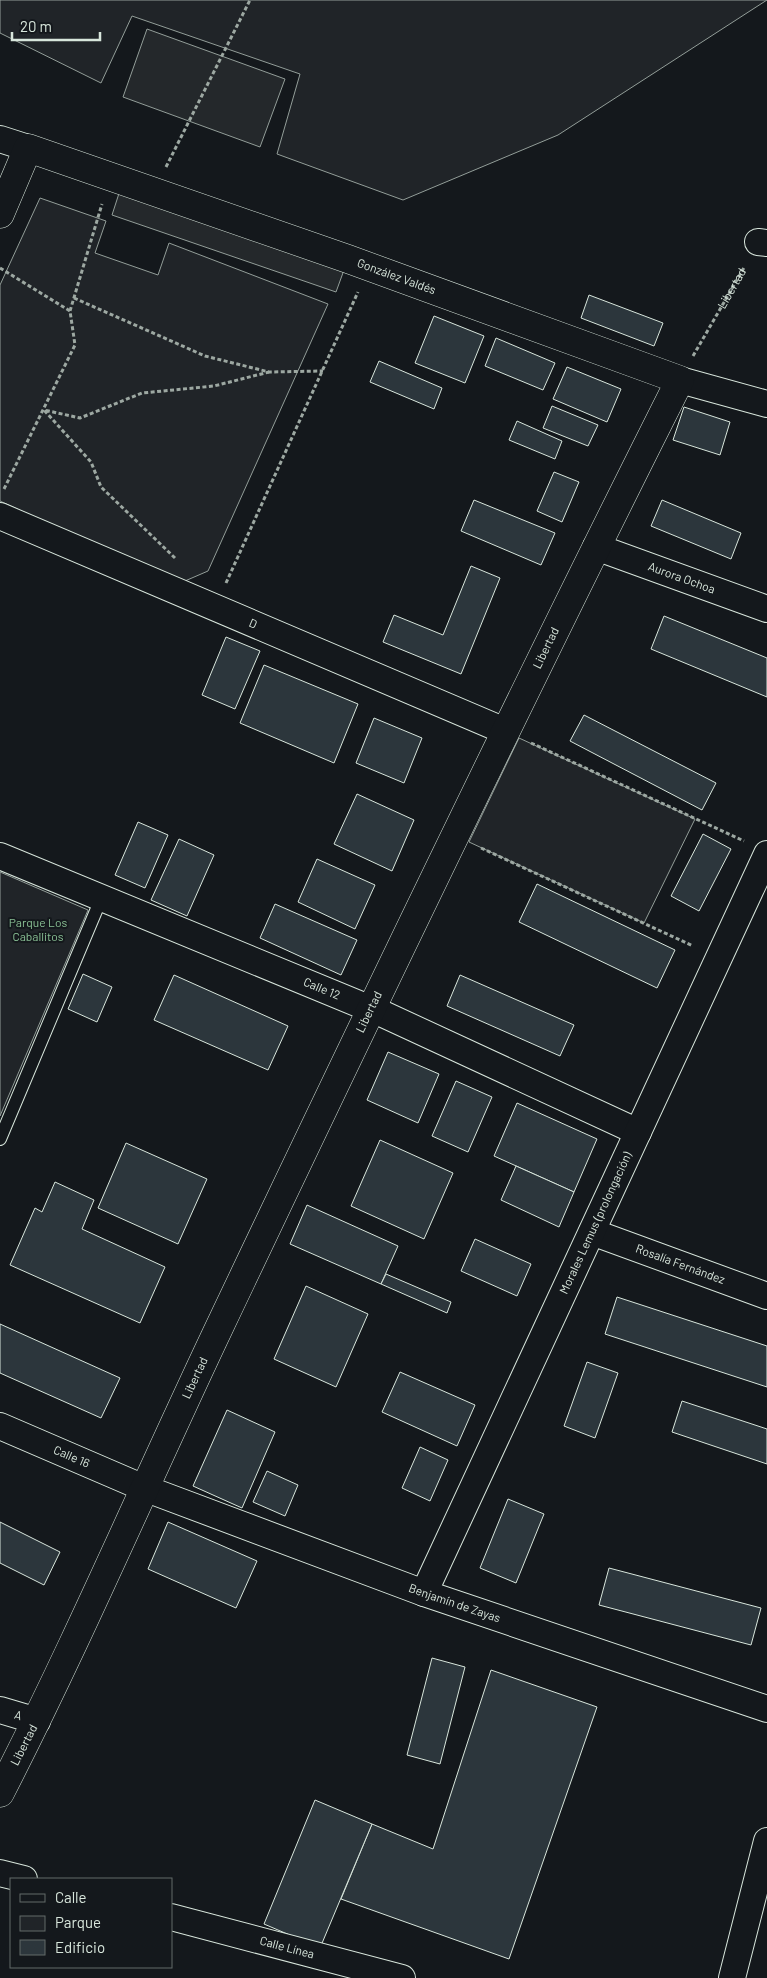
<svg xmlns="http://www.w3.org/2000/svg" width="767" height="1978" viewBox="0 0 767 1978" font-family="Barlow,sans-serif">
	<rect width="100%" height="100%" fill="#14181c"/>
	<g fill="#202428" stroke="#939e99">
		<path d="M0,0H767L558,135L403,200L277,154L300,74L132,16L101,83L0,33Z"/>
		<path d="M40,198L106,221L95,253L158,275L169,243L328,304L208,571L178,584L0,501V285Z"/>
		<path d="M519,738L695,819L644,923L469,842Z"/>
		<path d="M0,872L88,910L0,1116Z"/>
	</g>
	<g fill="#24282b" stroke="#939e99">
		<path d="M147,29L285,79L260,147L123,97Z"/>
		<path d="M123,181L348,259L336,292L112,215Z"/>
	</g>
	<g fill="#2c363c" stroke="#d8e6dc">
		<path d="M589,295L663,323L654,346L581,318Z"/>
		<path d="M434,316L484,336L465,383L415,363Z"/>
		<path d="M496,338L555,363L543,390L485,366Z"/>
		<path d="M379,361L442,388L434,409L370,382Z"/>
		<path d="M567,367L621,389L607,422L553,399Z"/>
		<path d="M552,406L598,425L588,446L543,428Z"/>
		<path d="M684,407L730,422L720,455L673,440Z"/>
		<path d="M517,421L562,441L555,459L509,440Z"/>
		<path d="M554,472L579,482L562,522L537,511Z"/>
		<path d="M474,500L555,533L541,565L461,531Z"/>
		<path d="M662,500L741,533L731,559L651,526Z"/>
		<path d="M471,566L500,578L461,674L383,642L394,615L443,635Z"/>
		<path d="M664,616L767,658V697L651,649Z"/>
		<path d="M226,637L260,651L235,709L202,695Z"/>
		<path d="M264,665L358,704L334,763L240,723Z"/>
		<path d="M584,715L716,783L702,810L570,741Z"/>
		<path d="M374,718L422,738L404,783L356,763Z"/>
		<path d="M357,794L414,820L392,871L334,844Z"/>
		<path d="M138,822L168,835L145,888L115,875Z"/>
		<path d="M703,834L731,849L699,911L671,896Z"/>
		<path d="M179,839L214,855L187,916L151,900Z"/>
		<path d="M317,859L375,885L355,929L298,902Z"/>
		<path d="M537,884L675,950L657,988L519,922Z"/>
		<path d="M275,904L357,940L341,975L260,938Z"/>
		<path d="M83,974L112,987L97,1022L68,1009Z"/>
		<path d="M174,975L288,1026L268,1070L154,1020Z"/>
		<path d="M460,975L574,1025L560,1056L447,1006Z"/>
		<path d="M388,1052L439,1074L418,1123L367,1100Z"/>
		<path d="M456,1081L492,1097L468,1152L432,1136Z"/>
		<path d="M517,1103L597,1139L574,1192L494,1156Z"/>
		<path d="M380,1140L453,1173L424,1239L351,1206Z"/>
		<path d="M126,1143L207,1179L178,1244L98,1208Z"/>
		<path d="M516,1166L574,1192L559,1227L501,1200Z"/>
		<path d="M55,1182L94,1200L82,1229L165,1267L140,1323L10,1265L35,1208L42,1212Z"/>
		<path d="M307,1205L398,1246L381,1284L290,1244Z"/>
		<path d="M475,1239L531,1264L517,1296L461,1271Z"/>
		<path d="M386,1274L451,1302L447,1313L381,1284Z"/>
		<path d="M306,1286L368,1314L336,1387L274,1359Z"/>
		<path d="M617,1297L767,1346V1387L605,1334Z"/>
		<path d="M0,1324L120,1378L101,1418L0,1373Z"/>
		<path d="M587,1362L618,1373L595,1438L564,1426Z"/>
		<path d="M400,1372L475,1405L457,1446L382,1412Z"/>
		<path d="M682,1401L767,1429V1464L672,1432Z"/>
		<path d="M227,1410L275,1432L242,1508L193,1486Z"/>
		<path d="M420,1447L448,1460L430,1501L402,1488Z"/>
		<path d="M267,1471L298,1485L285,1516L253,1502Z"/>
		<path d="M508,1499L544,1514L516,1583L480,1568Z"/>
		<path d="M0,1522L60,1552L44,1585L0,1563Z"/>
		<path d="M168,1522L257,1561L236,1608L148,1569Z"/>
		<path d="M609,1568L761,1608L751,1645L599,1605Z"/>
		<path d="M432,1658L465,1667L440,1764L407,1755Z"/>
		<path d="M491,1670L597,1707L509,1959L341,1899L372,1824L433,1849Z"/>
		<path d="M315,1800L372,1824L320,1948L264,1924Z"/>
	</g>
	<g fill="none" stroke-linecap="round" stroke-linejoin="round">
		<g stroke="#d8e6dc" stroke-width="14">
			<path id="lane" d="M0,1139L101,899"/>
		</g>
		<g stroke="#d8e6dc" stroke-width="28">
			<g id="street">
				<path d="M0,139L28,148"/>
				<path d="M758,242L767,243"/>
				<path d="M680,380L767,404"/>
				<path id="s2" d="M0,516L505,731"/>
				<path id="s3" d="M596,547L767,609"/>
				<path id="s4" d="M0,856L383,1014L638,1132"/>
				<path id="s5" d="M592,1232L767,1296"/>
				<path id="s6" d="M0,1426L144,1488L424,1593L767,1709"/>
				<path id="s7" d="M424,1593L767,854"/>
				<path id="s8" d="M0,1710L37,1721"/>
				<path d="M0,1873L24,1879"/>
				<path id="s9" d="M171,1917L402,1978"/>
				<path d="M732,1978L767,1841"/>
			</g>
		</g>
		<g stroke="#d8e6dc" stroke-width="29">
			<g id="secondary">
				<path id="s10" d="M0,214L28,148L348,259L680,380C521,695 369,1012 218,1330C145,1484 78,1641 0,1793"/>
			</g>
		</g>
		<g stroke="#9da8a2" stroke-width="3" stroke-dasharray="4 2.5" stroke-linecap="butt">
			<path d="M166,167L250,0"/>
			<path d="M0,268L70,311"/>
			<path d="M74,298L205,356L269,372L323,371"/>
			<path id="s1" d="M693,356L745,266"/>
			<path d="M4,489L75,345L70,311L102,204"/>
			<path d="M175,558L101,487L91,462L44,410L80,418L142,393L214,386L269,372"/>
			<path d="M226,583L358,292"/>
			<path d="M531,743L744,841"/>
			<path d="M481,848L693,946"/>
		</g>
		<use href="#lane" stroke="#14181c" stroke-width="12"/>
		<use href="#street" stroke="#14181c" stroke-width="26"/>
		<use href="#secondary" stroke="#14181c" stroke-width="28"/>
	</g>
	<g text-anchor="middle" stroke-width="4" stroke-linejoin="round" paint-order="stroke">
		<g font-size="12" fill="#d8e6dc" stroke="#14181c">
			<text dy="4" stroke="none"><textPath href="#s10" startOffset="462">González Valdés</textPath></text>
			<text dy="4" stroke="none"><textPath href="#s1" startOffset="78">Libertad</textPath></text>
			<text dy="4" stroke="none"><textPath href="#s3" startOffset="91">Aurora Ochoa</textPath></text>
			<text dy="4" stroke="none"><textPath href="#s2" startOffset="275">D</textPath></text>
			<text transform="translate(546 648) rotate(-64)" y="4">Libertad</text>
			<text dy="4" stroke="none"><textPath href="#s4" startOffset="348">Calle 12</textPath></text>
			<text transform="translate(369 1012) rotate(-64)" y="4">Libertad</text>
			<text dy="4" stroke="none"><textPath href="#s7" startOffset="408">Morales Lemus (prolongación)</textPath></text>
			<text dy="4" stroke="none"><textPath href="#s5" startOffset="94">Rosalía Fernández</textPath></text>
			<text transform="translate(195 1378) rotate(-65)" y="4">Libertad</text>
			<text dy="4" stroke="none"><textPath href="#s6" startOffset="78">Calle 16</textPath></text>
			<text dy="4" stroke="none"><textPath href="#s6" startOffset="488">Benjamín de Zayas</textPath></text>
			<text dy="4" stroke="none"><textPath href="#s8" startOffset="19">A</textPath></text>
			<text transform="translate(24 1745) rotate(-63)" y="4">Libertad</text>
			<text dy="4" stroke="none"><textPath href="#s9" startOffset="120">Calle Línea</textPath></text>
		</g>
		<g font-size="12" fill="#8ac095" stroke="#14181c">
			<text x="38" y="927">Parque Los<tspan x="38" dy="14">Caballitos</tspan></text>
		</g>
	</g>
	<rect x="10" y="1878" width="162" height="90" fill="#14181c" stroke="#626a69"/>
	<rect x="20" y="1894" width="25" height="8" fill="#14181c" stroke="#626a69"/>
	<text x="55" y="1903" font-size="15" fill="#d8e6dc">Calle</text>
	<rect x="20" y="1916" width="25" height="15" fill="#202428" stroke="#626a69"/>
	<text x="55" y="1928" font-size="15" fill="#d8e6dc">Parque</text>
	<rect x="20" y="1940" width="25" height="15" fill="#2c363c" stroke="#626a69"/>
	<text x="55" y="1953" font-size="15" fill="#d8e6dc">Edificio</text>
	<path d="M12 32v8h88v-8" fill="none" stroke="#d8e6dc" stroke-width="2.5"/>
	<text x="20" y="32" font-size="15" fill="#d8e6dc" stroke="#14181c" stroke-width="4" paint-order="stroke">20 m</text>
</svg>
